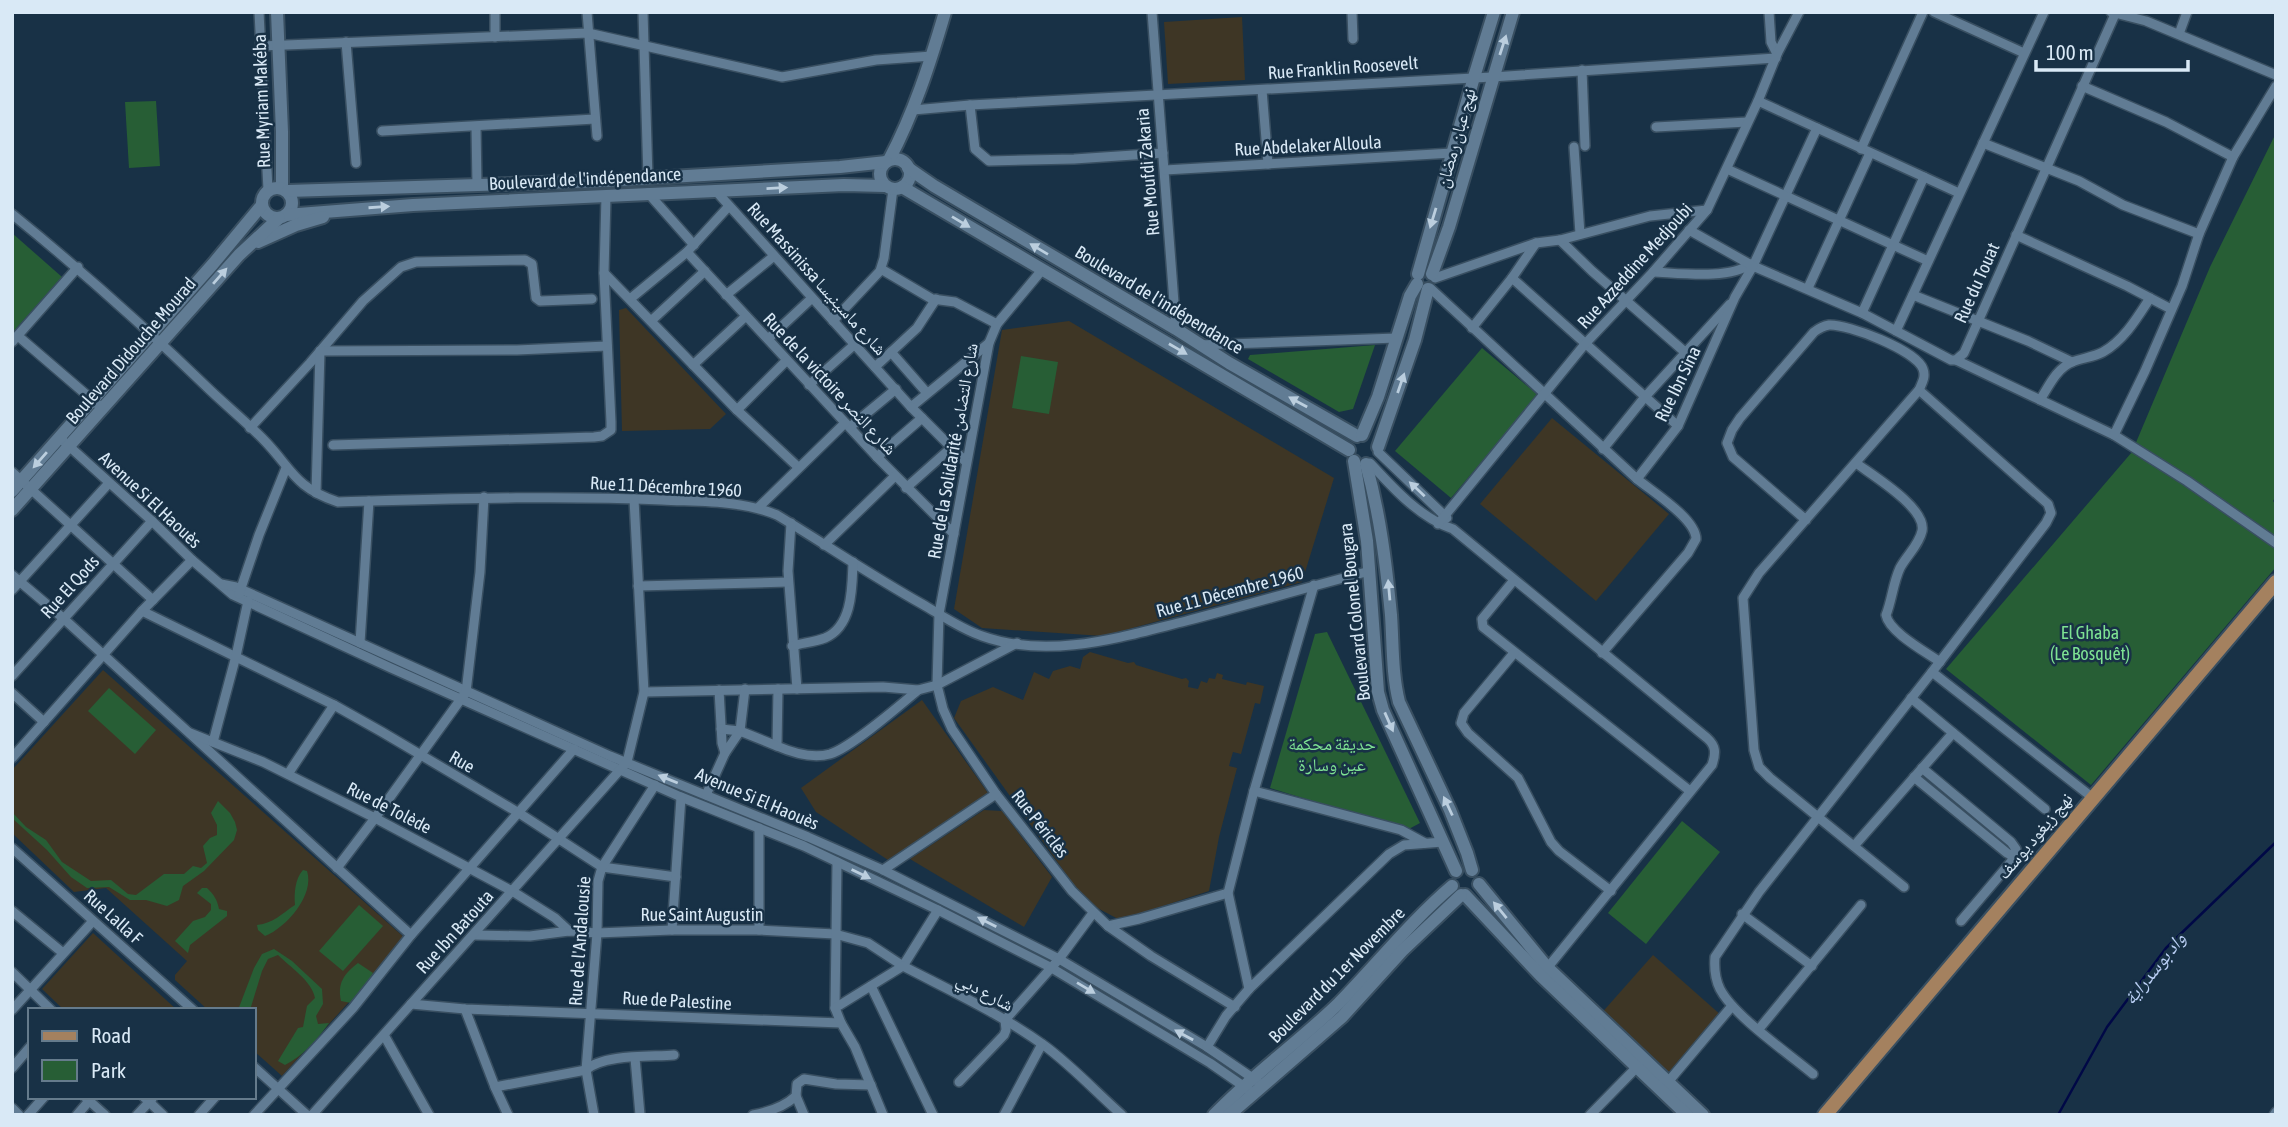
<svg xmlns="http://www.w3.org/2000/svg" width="2288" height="1127" viewBox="0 0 2288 1127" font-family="'Asap Condensed','Noto Naskh Arabic',sans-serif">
	<rect width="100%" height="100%" fill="#183146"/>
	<g fill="#3e3625">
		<path d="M1242,17L1245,80L1168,84L1164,22Z"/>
		<path d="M626,308L726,414L710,429L622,431L619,310Z"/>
		<path d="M1069,321L1334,478L1302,582L1103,636L982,628L954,609L1002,330Z"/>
		<path d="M1552,418L1669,514L1596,601L1480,504Z"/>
		<path d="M1090,652L1128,663L1134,662L1136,665L1182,679L1186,678L1189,681L1188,687L1198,689L1201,681L1207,683L1209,678L1215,679L1217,673L1223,675L1222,679L1246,685L1247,682L1264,686L1260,704L1255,703L1241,754L1233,752L1230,762L1229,766L1237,768L1219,837L1209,891L1120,920L1086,902L954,718L961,701L993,687L1023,700L1034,672L1049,679L1053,671L1070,666L1080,669L1083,657Z"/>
		<path d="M103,670L406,939L282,1076L254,1051V1010H208L175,980V975L187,961L106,888L74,892L12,833V770Z"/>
		<path d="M922,700L988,793L891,862L816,812L801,788Z"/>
		<path d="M984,810L1002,811L1052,877L1024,927L910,859Z"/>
		<path d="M93,933L177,1010H64L42,989Z"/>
		<path d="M1653,955L1722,1016L1668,1077L1599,1016Z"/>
	</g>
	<g fill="#275e35">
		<path d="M156,101L160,166L129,168L125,102Z"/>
		<path d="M2276,133V496L2273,501L2276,505V567L2091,785L1946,669L2132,452L2210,267Z"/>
		<path d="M12,233L62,277L12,333Z"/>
		<path d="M1375,345L1353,409L1339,412L1248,359L1250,355Z"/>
		<path d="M1482,348L1538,395L1451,498L1395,451Z"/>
		<path d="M1021,356L1058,362L1049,414L1012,408Z"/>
		<path d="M1327,632L1420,823L1407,830L1270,788L1315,634Z"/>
		<path d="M109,688L156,730L135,754L88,711Z"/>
		<path d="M218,801L230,813L235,822L237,830L234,840L204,871L183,886L179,900L167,906L146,900H130L109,887L87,888L71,877L47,850L12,818V812L26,827L46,840L62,862L91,881L111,880L128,894L136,895L164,874H184L193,866L201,868L207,863L203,846L210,838L217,835V825L211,813Z"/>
		<path d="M1682,821L1720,852L1646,944L1608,913Z"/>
		<path d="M303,870L307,871C315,895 286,928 265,936L258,930L257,925C274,923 281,914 295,905C294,893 295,879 303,870Z"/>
		<path d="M202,888H207C214,895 217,899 219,909L227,911V916L190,945L188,953L175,941L193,921L205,917L211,910V904L197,893Z"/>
		<path d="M359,905L383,926L343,971L319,951Z"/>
		<path d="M274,949L292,961L322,989L323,1004L316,1016L318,1024L329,1023C317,1040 303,1056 285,1065L278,1061L298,1028L303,1027L307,1006L315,998C312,981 290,967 278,955L268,959L262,971L250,1010H238L254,968L262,954Z"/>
		<path d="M358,963L373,973L365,990L351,1003L341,1001C337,983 344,974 358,963Z"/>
	</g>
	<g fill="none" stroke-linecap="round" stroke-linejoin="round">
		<path stroke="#000846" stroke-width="2.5" d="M2058,1115L2107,1027L2166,948L2276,842"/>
		<g stroke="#394f61" stroke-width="12">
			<g id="street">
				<path d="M259,12L268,190"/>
				<path d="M495,12V37"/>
				<path d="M587,12L597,136"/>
				<path d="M643,12L648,178"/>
				<path d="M1152,12L1176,329"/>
				<path d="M1352,12L1353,39"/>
				<path d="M1769,12L1771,42L1777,54"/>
				<path d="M1934,12L2024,53"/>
				<path d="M2111,12L2146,21L2276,75"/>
				<path d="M2179,34L2187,12"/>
				<path d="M346,42L356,163"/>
				<path d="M261,46L588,33L782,77L876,60L932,56"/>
				<path d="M1582,70L1585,146"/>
				<path d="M2082,86L2166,122L2233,157"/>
				<path d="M1262,90L1268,164"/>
				<path d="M1758,101L1959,193"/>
				<path d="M970,105L975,149L989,161L1074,159L1163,153"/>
				<path d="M913,110L970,105L1492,77L1776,58"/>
				<path d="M476,127L477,186"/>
				<path d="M1656,127L1747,122"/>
				<path d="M1817,128L1753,266L1862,313L1951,360H1956L1964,353L2116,12"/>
				<path d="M382,131L595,119"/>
				<path d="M1983,143L2079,181L2123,205L2199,234"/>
				<path d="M1574,147L1580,234"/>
				<path d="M1861,149L1923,12"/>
				<path d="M1727,169L1928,261"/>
				<path d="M1165,170L1452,153"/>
				<path d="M715,190L911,407L989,343"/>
				<path d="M648,193L694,245"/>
				<path d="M12,214C81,270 147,329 211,391C228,407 246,422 262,438C292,468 293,487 338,502C446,499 554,495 662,500C700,502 741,500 777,515C825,544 872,576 922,604C941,615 961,629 982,636C1049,660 1121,637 1186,621C1247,605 1308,587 1370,571"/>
				<path d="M2016,235L2127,286L2171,309"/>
				<path d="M1560,240L1592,271L1686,353"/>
				<path d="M687,252L877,457L954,534"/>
				<path d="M881,269L932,299L955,302L997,324"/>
				<path d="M1042,270L997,324L989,343L939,614L937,685L943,709L952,729L996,794L1072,891L1108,926L1139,919L1228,893"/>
				<path d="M1653,272C1678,273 1730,280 1750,264"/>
				<path d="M604,273L737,410L798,467"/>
				<path d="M1435,278L1536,243L1560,240L1650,216L1707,210"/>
				<path d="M1512,278L1678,426"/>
				<path d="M1430,288L1637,479"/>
				<path d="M1808,288L1870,153"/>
				<path d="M726,295L774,256"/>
				<path d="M1913,295L2028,341L2072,362"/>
				<path d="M630,299L687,252L729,206"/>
				<path d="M1862,313L1924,177"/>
				<path d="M651,321L705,271"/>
				<path d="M833,321L880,271L884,258L893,189"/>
				<path d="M1472,328L1512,278L1536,243"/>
				<path d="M1896,331L2044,12"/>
				<path d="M18,336L103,409"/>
				<path d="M768,339L812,298"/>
				<path d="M12,342L78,267"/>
				<path d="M1199,345L1397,338"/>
				<path d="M891,352L927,393"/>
				<path d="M1956,360L2114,435L2187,481L2276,543"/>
				<path d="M693,365L746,316"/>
				<path d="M875,367L917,328L936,299"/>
				<path d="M809,385L855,344"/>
				<path d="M1919,390L2048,504L2051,513L2046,523L1932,672"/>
				<path d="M2040,400C2049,386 2056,369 2072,362C2082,358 2094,357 2103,352C2124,340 2137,318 2150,298"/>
				<path d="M911,407L966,462"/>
				<path d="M737,410L786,361"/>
				<path d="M850,427L896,389"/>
				<path d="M250,428L310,363L363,301L401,267L416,262L525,260L532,264L536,298L540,301L592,299"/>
				<path d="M2114,435L2145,371L2182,286L2199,234L2233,157L2276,86"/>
				<path d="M60,438L152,521L192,560L233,595L391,668L681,797L804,846L938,910L1050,967L1210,1063L1249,1090"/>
				<path d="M333,445L594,437L602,436L611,430V422L604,273L606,196"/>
				<path d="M1603,449L1644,398L1730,304"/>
				<path d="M1378,452L1447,518"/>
				<path d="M877,457L922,418"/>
				<path d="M1370,463C1393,488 1420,518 1453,529L1707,738C1716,746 1716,753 1712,765L1544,972"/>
				<path d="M1856,463C1872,475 1927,508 1922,531C1919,545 1907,555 1900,568C1893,583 1892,600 1886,615C1889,632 1926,652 1940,662"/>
				<path d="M12,472L153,600"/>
				<path d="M906,488L952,447"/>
				<path d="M316,493L320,351L517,350L607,346"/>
				<path d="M759,507L845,423"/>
				<path d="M1806,520L1733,457L1727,443L1732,430L1740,418L1814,332C1818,329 1823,326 1829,325C1848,324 1916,350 1923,369C1926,377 1922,383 1919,390L1759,573L1743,598L1754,750L1759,767L1770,778L1904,887"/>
				<path d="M791,523L788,571L797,689"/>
				<path d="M1438,524L1585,344L1653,272L1707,210L1758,101L1777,54L1799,12"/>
				<path d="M824,545L895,476"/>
				<path d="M12,575L63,618L411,935"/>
				<path d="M1514,580L1482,619L1483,627L1690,791"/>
				<path d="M221,584L236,587L610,756L808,837L883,870L1059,959L1207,1047L1257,1081"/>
				<path d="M1314,585L1254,791L1228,893L1249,989L1389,854L1404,845L1443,842"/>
				<path d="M638,586L788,582"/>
				<path d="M12,590L109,483"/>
				<path d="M239,594L259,535L286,468"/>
				<path d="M142,611L334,705L382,732L519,813L602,867L676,877"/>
				<path d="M360,643L369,501"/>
				<path d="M792,646C802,643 815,642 825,638C853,626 852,587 853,562"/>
				<path d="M1514,653L1464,713L1461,723L1468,733L1518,778L1551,842L1559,851L1611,891"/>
				<path d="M1602,653L1688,553L1696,539C1696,519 1653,492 1637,479L1678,426L1735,297L1753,266L1689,230"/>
				<path d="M12,676L152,521"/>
				<path d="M778,689L777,746C793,753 812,759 830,754C852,747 899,706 918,690"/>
				<path d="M719,690L722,743L725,753"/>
				<path d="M644,692L883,687L918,690L937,685L1017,643"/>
				<path d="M12,693L44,722"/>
				<path d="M1911,698L2045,809"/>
				<path d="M721,729L740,731L777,746"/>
				<path d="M190,733L263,762L375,818L512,891L555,918L569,931"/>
				<path d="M213,742L236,656L248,601"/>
				<path d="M12,758L142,611L192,560"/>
				<path d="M1922,768L2011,842L2016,849L2011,862L1961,921"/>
				<path d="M288,774L334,705"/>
				<path d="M1914,777L2007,853L2011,855L2014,853"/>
				<path d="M1254,791L1401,830L1425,843"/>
				<path d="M706,795L725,753L740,731L745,689"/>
				<path d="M1854,846L1953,733"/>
				<path d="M12,848L193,1010"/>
				<path d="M337,868L375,818L466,692L480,572L484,497"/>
				<path d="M883,870L996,794"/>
				<path d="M12,911L63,953"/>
				<path d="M1742,914L1812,966"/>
				<path d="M1108,926L1151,956L1235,1007"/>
				<path d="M672,930L681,797"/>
				<path d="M759,930V828"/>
				<path d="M474,935L530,936L569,931L597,933L672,930H759L835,934L868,943L903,966L938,910"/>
				<path d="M12,972L51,1010"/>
				<path d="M871,986L933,1115"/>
				<path d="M411,1004L465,1009L841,1023L855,1047L883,1115"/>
				<path d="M835,1008L837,862"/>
				<path d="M465,1009L495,1087L508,1115"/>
				<path d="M12,1010L93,921"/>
				<path d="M841,1023L835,1008L903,966C951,991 1001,1014 1045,1046C1072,1066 1096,1092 1122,1115"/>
				<path d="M1759,1029L1861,905"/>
				<path d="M384,1035L429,1115"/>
				<path d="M1207,1047L1226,1016L1249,989"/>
				<path d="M635,1058L640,1115"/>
				<path d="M254,1067L307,1115"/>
				<path d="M12,1068L30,1047"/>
				<path d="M1813,1074C1788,1053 1734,1016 1720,989C1715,979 1714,969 1715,957L1759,892L1932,672L2093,798"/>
				<path d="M959,1082L1004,1035L1006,1030L1005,1020L1059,959L1093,913"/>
				<path d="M1668,1082L1732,1006"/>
				<path d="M495,1087L586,1070C603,1054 651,1057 674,1055"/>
				<path d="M796,1096L804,1115"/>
				<path d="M85,1097L105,1115"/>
				<path d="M144,1097L163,1115"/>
				<path d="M12,1108L19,1115"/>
				<path d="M28,1115L44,1097"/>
				<path d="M77,1115L89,1101"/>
				<path d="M137,1115L152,1099"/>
				<path d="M199,1115L215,1097"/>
				<path d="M254,1115L353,1008L411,935L574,749"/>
				<path d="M312,1115L627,762L644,692L634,499"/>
				<path d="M594,1115L586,1070L597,933L598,881L602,867L655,785"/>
				<path d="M753,1115C769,1112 784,1107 796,1096L797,1084L804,1079L836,1084L871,1085"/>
				<path d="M1004,1115L1042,1044"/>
				<path d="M1590,1115L1636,1068L1638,1062"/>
				<path d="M2274,1115L2276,1112"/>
			</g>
		</g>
		<g stroke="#394f61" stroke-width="16">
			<g id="secondary">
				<path d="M277,12L282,132V188"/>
				<circle cx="895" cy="174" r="15"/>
				<path d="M889,160C914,113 930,63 945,12"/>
				<path d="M908,168L934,186L1176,329L1229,363L1357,436"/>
				<path d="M902,187L1349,450"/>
				<circle cx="277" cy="203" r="15"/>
				<path d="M288,191L601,181L840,167L886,162"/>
				<path d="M286,215L413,205L844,185L885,186"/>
				<path d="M258,242L296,225L323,217"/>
				<path d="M1418,274L1474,77L1494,12"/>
				<path d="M1432,274L1449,227L1513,12"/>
				<path d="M1362,435L1378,397L1410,296L1417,284"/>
				<path d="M1378,447L1415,340L1428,289"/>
				<path d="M1354,461L1367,541L1378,692L1383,710L1456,871"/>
				<path d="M1366,464C1380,514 1386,564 1391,615C1393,644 1392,674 1399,702L1450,810L1467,853L1472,870"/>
				<path d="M12,491L213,264L262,205"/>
				<path d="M12,510L239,255L279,218"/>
				<path d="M1479,884L1547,967L1703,1115"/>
				<path d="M1465,895L1541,976L1687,1115"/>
				<path d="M1214,1115C1253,1074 1299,1042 1339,1003C1377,964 1411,921 1452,886"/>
				<path d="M1229,1115L1342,1017L1402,951L1461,895"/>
			</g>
		</g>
		<g stroke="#394f61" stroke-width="18">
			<path id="primary" d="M1825,1115L2276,582"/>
		</g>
		<use href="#street" stroke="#617c94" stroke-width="9"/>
		<use href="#secondary" stroke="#617c94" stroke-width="12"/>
		<use href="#primary" stroke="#a4815f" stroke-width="14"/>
	</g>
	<defs><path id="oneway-solid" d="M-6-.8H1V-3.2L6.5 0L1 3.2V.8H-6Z" transform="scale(1.75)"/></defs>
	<g fill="#bbcede">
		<use href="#oneway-solid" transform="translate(1503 45) rotate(-72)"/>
		<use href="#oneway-solid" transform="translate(777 188) rotate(-3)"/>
		<use href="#oneway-solid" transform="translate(379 207) rotate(-4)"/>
		<use href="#oneway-solid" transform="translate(1433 218) rotate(107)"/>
		<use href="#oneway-solid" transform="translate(961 222) rotate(31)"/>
		<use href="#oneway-solid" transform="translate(1039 249) rotate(-149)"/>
		<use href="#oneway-solid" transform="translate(220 276) rotate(-49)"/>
		<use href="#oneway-solid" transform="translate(1178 349) rotate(30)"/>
		<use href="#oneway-solid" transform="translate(1401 383) rotate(-71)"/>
		<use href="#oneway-solid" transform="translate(1298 402) rotate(-151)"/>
		<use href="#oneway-solid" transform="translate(40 460) rotate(131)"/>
		<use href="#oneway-solid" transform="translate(1417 489) rotate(-137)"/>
		<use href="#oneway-solid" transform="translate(1389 590) rotate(-95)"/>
		<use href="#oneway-solid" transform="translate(1389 722) rotate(66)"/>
		<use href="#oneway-solid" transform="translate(668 779) rotate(-158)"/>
		<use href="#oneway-solid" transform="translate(1448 806) rotate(-115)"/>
		<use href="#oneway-solid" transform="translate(861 874) rotate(26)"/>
		<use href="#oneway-solid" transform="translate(1500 910) rotate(-129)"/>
		<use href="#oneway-solid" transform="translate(987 922) rotate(-153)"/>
		<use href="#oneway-solid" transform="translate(1086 988) rotate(31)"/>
		<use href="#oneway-solid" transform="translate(1184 1035) rotate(-151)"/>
	</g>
	<g text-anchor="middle" stroke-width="5" stroke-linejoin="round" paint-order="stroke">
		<g font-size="18" fill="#d9e9f6" stroke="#183146">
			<text transform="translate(1343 68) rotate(-4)" y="6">Rue Franklin Roosevelt</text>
			<text transform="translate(262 101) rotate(-92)" y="6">Rue Myriam Makéba</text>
			<text transform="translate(1456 138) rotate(-74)" y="6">نهج عبان رمضان</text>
			<text transform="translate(1308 146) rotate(-3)" y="6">Rue Abdelaker Alloula</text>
			<text transform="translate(1148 172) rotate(-95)" y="6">Rue Moufdi Zakaria</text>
			<text transform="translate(585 179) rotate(-3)" y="6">Boulevard de l'indépendance</text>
			<text transform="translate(1635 266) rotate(-48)" y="6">Rue Azzeddine Medjoubi</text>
			<text transform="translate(817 279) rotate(48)" y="6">Rue Massinissa شارع ماسينيسا</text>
			<text transform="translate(1977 283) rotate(-66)" y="6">Rue du Touat</text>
			<text transform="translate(1159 300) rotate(31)" y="6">Boulevard de l'indépendance</text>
			<text transform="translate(131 351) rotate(-49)" y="6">Boulevard Didouche Mourad</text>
			<text transform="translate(830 384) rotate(47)" y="6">Rue de la victoire شارع النصر</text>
			<text transform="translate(1678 384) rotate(-64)" y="6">Rue Ibn Sina</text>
			<text transform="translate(953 451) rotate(-80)" y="6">Rue de la Solidarité شارع التضامن</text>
			<text transform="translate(666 487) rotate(3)" y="6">Rue 11 Décembre 1960</text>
			<text transform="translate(150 500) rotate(43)" y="6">Avenue Si El Haouès</text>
			<text transform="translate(70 587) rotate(-48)" y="6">Rue El Qods</text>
			<text transform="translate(1230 592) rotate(-15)" y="6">Rue 11 Décembre 1960</text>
			<text transform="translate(1355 612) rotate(-96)" y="6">Boulevard Colonel Bougara</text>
			<text transform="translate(462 762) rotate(30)" y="6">Rue</text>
			<text transform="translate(757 799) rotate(23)" y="6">Avenue Si El Haouès</text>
			<text transform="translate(389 808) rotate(27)" y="6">Rue de Tolède</text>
			<text transform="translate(1040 824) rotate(52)" y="6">Rue Périclès</text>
			<text transform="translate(2035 836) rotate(-50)" y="6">نهج زيغود يوسف</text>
			<text x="702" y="921">Rue Saint Augustin</text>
			<text transform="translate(113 917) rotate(42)" y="6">Rue Lalla F</text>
			<text transform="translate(455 932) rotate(-48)" y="6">Rue Ibn Batouta</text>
			<text transform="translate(580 941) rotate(-86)" y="6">Rue de l'Andalousie</text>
			<text transform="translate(1337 975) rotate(-45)" y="6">Boulevard du 1er Novembre</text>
			<text transform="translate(985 992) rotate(28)" y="6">شارع دبي</text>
			<text transform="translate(677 1001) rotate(3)" y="6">Rue de Palestine</text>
		</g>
		<g font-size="18" fill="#7ee293" stroke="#183146">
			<text x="2090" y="639">El Ghaba<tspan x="2090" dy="21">(Le Bosquêt)</tspan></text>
			<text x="1332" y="750">حديقة محكمة<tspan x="1332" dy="21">عين وسارة</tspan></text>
		</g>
		<g font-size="19" font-style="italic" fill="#bbd0f6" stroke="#183146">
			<text transform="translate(2154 968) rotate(-51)" y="7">واد بوسدراية</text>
		</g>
	</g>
	<rect width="2288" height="1127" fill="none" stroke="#d9e9f6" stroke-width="28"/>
	<rect x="28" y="1008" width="228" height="91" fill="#183146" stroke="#657b8c" stroke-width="2"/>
	<rect x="42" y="1031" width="35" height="10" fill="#a4815f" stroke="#657b8c" stroke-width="2"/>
	<text x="91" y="1043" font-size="21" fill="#d9e9f6">Road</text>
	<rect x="42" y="1060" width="35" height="21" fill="#275e35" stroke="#657b8c" stroke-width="2"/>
	<text x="91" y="1078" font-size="21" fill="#d9e9f6">Park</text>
	<path d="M2036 60v10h152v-10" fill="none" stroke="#d9e9f6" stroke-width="3.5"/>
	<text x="2046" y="60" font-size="21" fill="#d9e9f6" stroke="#183146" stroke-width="5" paint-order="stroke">100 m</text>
</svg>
